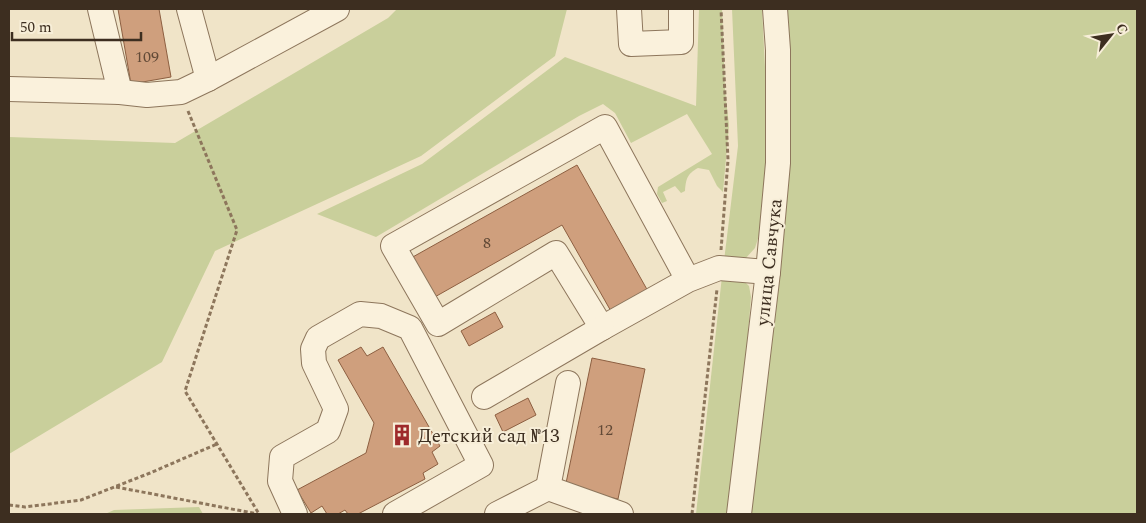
<svg xmlns="http://www.w3.org/2000/svg" width="1146" height="523" viewBox="0 0 1146 523" font-family="Spectral,serif">
	<rect width="100%" height="100%" fill="#f0e4c8"/>
	<g fill="#c9cf9b">
		<path d="M397,9H567L555,56L421,156L215,251L162,362L9,454V137L175,143L388,18Z"/>
		<path d="M699,9H722L725,91L729,125L723,192L717,186L709,170L698,168C687,174 686,179 685,191L681,193L675,186L663,192L667,201L662,203L657,194L658,187L712,154L687,114L631,143L615,113L603,104L579,116L376,237L317,214L422,164L565,57L696,106Z"/>
		<path d="M732,9H762L769,145L760,232L755,248L745,259L724,261L738,146Z"/>
		<path d="M785,9H1137V514H751L789,155L791,127Z"/>
		<path d="M722,276L741,278L749,286L751,297L742,408L728,514H696Z"/>
		<path d="M199,507L203,514H105L114,510Z"/>
	</g>
	<g fill="#cf9f7d" stroke="#8d5f41">
		<path d="M118,9H159L171,77L131,84Z"/>
		<path d="M577,165L649,293L612,313L562,225L433,298L411,258Z"/>
		<path d="M495,312L503,327L469,346L461,331Z"/>
		<path d="M361,347L367,356L383,347L440,446L432,452L438,464L423,473L425,479L358,514H348L345,510L338,514H327L322,506L311,513L297,490L366,453L374,423L338,360Z"/>
		<path d="M592,358L645,369L618,499L565,488Z"/>
		<path d="M528,398L536,415L503,432L495,415Z"/>
	</g>
	<g fill="none" stroke-linecap="round" stroke-linejoin="round">
		<g stroke="#8d765c" stroke-width="26">
			<g id="minor">
				<path d="M100,9L120,92"/>
				<path d="M189,9L208,79"/>
				<path d="M629,9L631,44L681,42V9"/>
				<path d="M9,89L120,92L147,95L181,92L208,79L337,9"/>
				<path d="M688,280L602,328L556,253L438,324L393,246L605,127L688,280L719,268L768,272"/>
				<path d="M568,383L548,488L621,514"/>
				<path d="M484,397L602,328"/>
				<path d="M295,514L280,481L282,457L328,431L336,409L314,363L313,349L318,338L360,314L381,316L410,328L481,465L395,514"/>
				<path d="M497,514L548,488"/>
				<path d="M739,514L768,272L778,163V50L775,9"/>
			</g>
		</g>
		<g stroke="#8d765c" stroke-width="3" stroke-dasharray="4 2.5" stroke-linecap="butt">
			<path d="M188,111L237,230L185,391L259,514"/>
			<path d="M721,250L728,160L721,9"/>
			<path d="M116,487L258,514"/>
			<path d="M9,505L25,507L81,500L150,473L217,444"/>
			<path d="M692,514L717,289"/>
		</g>
		<use href="#minor" stroke="#faf1dc" stroke-width="24"/>
	</g>
	<defs>
		<g id="building-bare" transform="scale(1.725)"><path d="M-4-6H4V6H1V3H-1V6H-4ZM-2.5-4.3h1.7v1.8h-1.7ZM.8-4.3h1.7v1.8H.8ZM-2.5-1h1.7V.8h-1.7ZM.8-1h1.7V.8H.8Z" fill="#9e2a2b" stroke="#f7eed8" stroke-width="2.5" paint-order="stroke"/></g>
	</defs>
	<g fill-rule="evenodd">
		<use href="#building-bare" x="402" y="435"/>
	</g>
	<g text-anchor="middle" stroke-width="4" stroke-linejoin="round" paint-order="stroke">
		<g font-size="16" fill="#624a37">
			<text x="147" y="62">109</text>
			<text x="487" y="248">8</text>
			<text x="605" y="435">12</text>
		</g>
		<g font-size="19" fill="#3d2e20" stroke="#f7eed8">
			<text transform="translate(768 262) rotate(-84)" y="7">улица Савчука</text>
		</g>
		<g font-size="19" fill="#3d2e20" stroke="#f7eed8" text-anchor="start">
			<text x="418" y="442">Детский сад №13</text>
		</g>
	</g>
	<rect width="1146" height="523" fill="none" stroke="#3d2e20" stroke-width="20"/>
	<g transform="translate(1111 35) rotate(60)" stroke="#f7eed8" stroke-width="4" paint-order="stroke">
	<path d="M0-4L9 19L0 12L-9 19Z" fill="#3d2e20"/>
	<text y="-8" font-size="14" font-weight="bold" text-anchor="middle" fill="#3d2e20">С</text>
	</g>
	<path d="M12 32v8h129v-8" fill="none" stroke="#3d2e20" stroke-width="2.5"/>
	<text x="20" y="32" font-size="15" fill="#3d2e20" stroke="#f7eed8" stroke-width="4" paint-order="stroke">50 m</text>
</svg>
